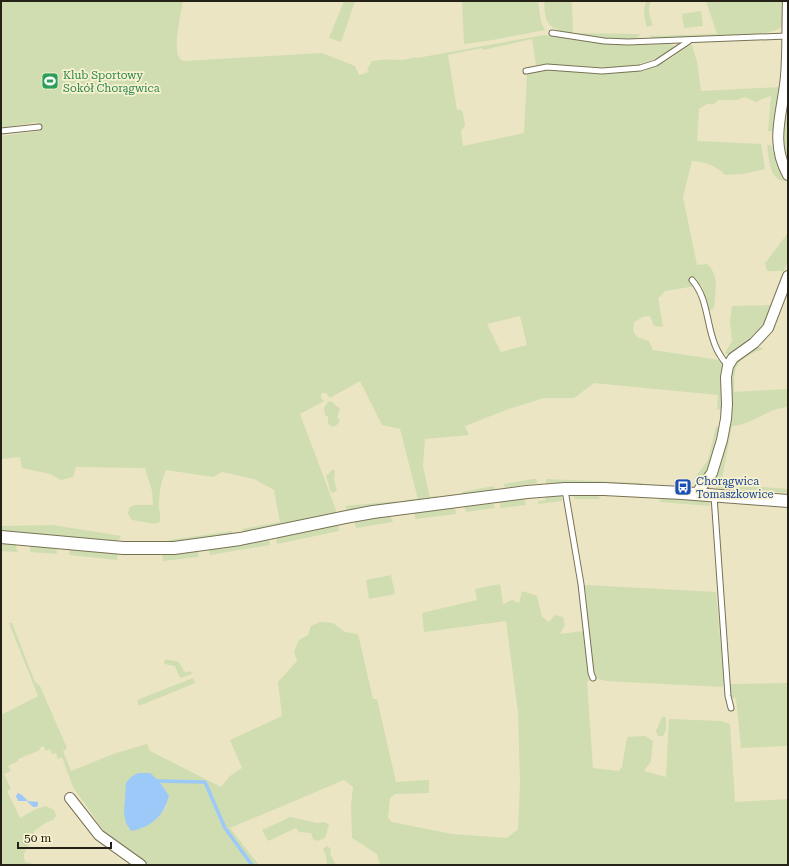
<svg xmlns="http://www.w3.org/2000/svg" width="789" height="866" viewBox="0 0 789 866" font-family="'Roboto Serif',serif">
	<rect width="100%" height="100%" fill="#ece5c4"/>
	<g fill="#cfddb1" fill-rule="evenodd">
		<path d="M1,1H183C181,13 173,47 179,57C180,59 181,60 184,61L322,53L355,66L359,75L369,72L367,70L372,61C382,60 390,59 399,60C404,60 411,58 416,57L417,58L544,35L624,45L670,44L673,45L674,48C629,80 585,61 536,65L532,39L483,50L482,48L448,55L457,110L460,109L463,113L465,126L461,131L463,146L524,133L527,73L553,70L596,74L638,71L656,66L667,61L687,47L692,45L697,62L701,91L780,87L773,131H768L771,96L762,99L756,102L744,97L738,100H719L714,104H707L699,109L697,141L761,144L765,169L743,174L725,175C715,165 706,162 692,161L683,197L697,265L707,264C720,275 715,293 714,308L709,311L702,285L665,291L660,297H658L663,327L654,326L650,316L643,317L634,322L633,331L637,337L649,341L653,350L719,360L723,367L721,382L723,408L717,410L718,395L594,383L574,398H544L506,410L465,426L469,435L425,439L423,466L429,494L430,497L437,496L436,498L407,503L406,500L418,499L400,429L382,425L360,381L330,398L326,393H322L321,394V398L324,401L300,414L336,510V514L244,533L242,529L280,522L274,490L254,479L222,472L213,477L166,470C161,482 159,493 159,506C159,512 161,516 160,522L155,524L132,520L128,514L129,508L134,505H153L152,491L145,468L76,467L73,477L61,480L50,474L22,468L20,457L1,459V136L40,131L38,122L1,128ZM520,316L527,345L501,352L487,324Z"/>
		<path d="M344,1H355L341,42L329,38Z"/>
		<path d="M462,1H538L541,22L545,30L487,41L464,44Z"/>
		<path d="M544,1H572L573,33L641,34L635,40C620,39 559,36 550,25C544,19 545,9 544,1Z"/>
		<path d="M646,1H651C647,10 650,17 653,25L647,27C644,17 643,11 646,1Z"/>
		<path d="M706,1H785C784,8 786,23 780,28C768,38 677,38 657,39C653,38 650,37 649,34L652,36L717,34Z"/>
		<path d="M701,11L703,26L684,28L682,14Z"/>
		<path d="M788,80V164L782,146V126Z"/>
		<path d="M767,145H771L777,164L786,181C769,182 769,157 767,145Z"/>
		<path d="M788,233V261L784,271H767L765,263Z"/>
		<path d="M772,305L763,329L731,356L725,353L732,341L730,321L732,306Z"/>
		<path d="M759,347L764,349C754,352 739,358 736,369C733,375 735,385 734,392L788,389V407C768,408 752,425 732,426L721,484L788,489V493L718,488L716,487L715,483C719,464 726,445 729,426C732,410 726,382 733,368C738,357 748,352 759,347Z"/>
		<path d="M331,401L340,409L337,417L340,420L338,424L333,427L328,424V417L325,415L324,408L328,402Z"/>
		<path d="M716,427H721C717,442 712,472 701,481L695,478L708,460Z"/>
		<path d="M332,470H335L334,479L337,491L331,493L326,476Z"/>
		<path d="M533,479H536L537,483L505,488L504,484Z"/>
		<path d="M546,479L643,483L642,484L546,483Z"/>
		<path d="M494,486L495,490L462,495V492Z"/>
		<path d="M598,494L600,499H575L573,495Z"/>
		<path d="M561,495L562,501L538,504V501L546,500L545,496Z"/>
		<path d="M663,497L707,499L709,502L710,506L659,502Z"/>
		<path d="M524,498L526,505L500,508V503L503,500Z"/>
		<path d="M397,501L396,504L347,512L345,506Z"/>
		<path d="M490,502L494,505L495,508L466,512L464,505Z"/>
		<path d="M453,507L455,508L456,514L415,519L414,511Z"/>
		<path d="M390,515L393,522L356,528L354,520Z"/>
		<path d="M338,523L339,531L277,544L276,537Z"/>
		<path d="M53,525L121,536L117,543L27,533H1V526Z"/>
		<path d="M232,531L233,535L170,543L169,540Z"/>
		<path d="M269,539L270,545L210,555L209,550Z"/>
		<path d="M1,543H16V548L18,552L1,551Z"/>
		<path d="M30,544L56,546L57,554L30,552Z"/>
		<path d="M70,547L118,552L117,560L69,555Z"/>
		<path d="M198,551L199,557L163,561L162,553Z"/>
		<path d="M391,575L395,594L369,599L366,580Z"/>
		<path d="M500,584L503,604L512,600L519,603L522,591L537,596L542,617L549,622L555,615L563,617L565,625L560,634L583,631L590,680L587,682L593,768L619,771L622,767L627,737L645,736L653,741L651,761L644,771L666,777L669,719L722,721L730,724L735,802L788,799V865H380L377,854L352,838L351,805L353,787L344,780L230,828L259,865H147L107,835L73,787L62,757L58,759L56,753L52,754L50,749L46,751L43,746L40,748V750L18,759V761L8,766L11,771L4,774L11,789L7,791L20,818L36,809L46,806L54,810L56,816L53,820L47,822L34,831C34,846 20,848 25,862L31,863L32,865H1V715L38,696L9,623H12L35,682L40,686L67,748L63,751L71,771L116,753L147,744L150,751L221,787L230,776L242,768L230,740L282,716L278,682L297,661L294,651L299,640L308,635L311,626L320,622L333,623L345,632L358,634L373,699H377L396,782L429,780V793L395,794L390,798L388,818L392,822L452,834L507,838L518,829L520,784L518,712L506,621L424,632L422,613L477,600L475,589ZM126,784L169,796L166,807L156,819L126,792Z"/>
		<path d="M585,585L716,592L724,684L722,687L606,681L595,678L593,672Z"/>
		<path d="M165,659L179,662L185,673L190,671L192,674L180,678L175,666L164,664Z"/>
		<path d="M193,678L195,683L139,706L137,700Z"/>
		<path d="M788,683V746L741,748L736,698H731L729,684Z"/>
		<path d="M662,717H666V730L663,736H658L656,731Z"/>
		<path d="M290,817L317,823L325,822L329,825L325,838L317,841L313,839L311,833L299,832L296,828L268,841L262,830Z"/>
		<path d="M327,846L331,849L330,854L336,865H327L326,856L323,849Z"/>
	</g>
	<g fill="#9dc9f8">
		<path d="M138,773H150L159,781L169,796C164,816 151,827 131,831L126,823L124,813L126,783L131,777Z"/>
		<path d="M18,793L22,795L28,801L38,802V805L37,807H33L27,801H18L16,796Z"/>
	</g>
	<g fill="none" stroke-linecap="round" stroke-linejoin="round">
		<path stroke="#9dc9f8" stroke-width="3.5" d="M159,781L205,782L225,828L252,865"/>
		<g stroke="#787255" stroke-width="7">
			<g id="service">
				<path d="M552,33L604,41L628,42L787,36"/>
				<path d="M526,71L547,67L602,71L640,68L656,63L689,41"/>
				<path d="M1,131L39,127"/>
				<path d="M692,280C708,298 706,323 715,345C718,353 723,360 728,366"/>
				<path d="M565,490L581,584L591,673L593,678"/>
				<path d="M714,496L728,696L731,708"/>
			</g>
		</g>
		<g stroke="#787255" stroke-width="12">
			<g id="minor">
				<path d="M788,2C787,27 788,52 786,76C783,112 769,141 788,175"/>
				<path d="M696,494L712,473L722,440L726,419L727,404L726,377L728,366L733,358L754,343L768,328L788,276"/>
				<path d="M70,798L99,835L141,865"/>
			</g>
		</g>
		<g stroke="#787255" stroke-width="14">
			<path id="tertiary" d="M1,537L123,548H174L240,539L346,517L373,512L527,492L565,489H604L682,493L788,501"/>
		</g>
		<use href="#service" stroke="#fff" stroke-width="5"/>
		<use href="#minor" stroke="#fff" stroke-width="10"/>
		<use href="#tertiary" stroke="#fff" stroke-width="12"/>
	</g>
	<defs>
		<g id="stadium-square" transform="scale(0.9)"><rect x="-9" y="-9" width="18" height="18" rx="4" fill="#2e9e5b" stroke="#f9f2d1"/><path d="M0-5a6.5 5 0 1 0 0 10a6.5 5 0 1 0 0-10ZM-3.5-1.8h7v3.6h-7Z" fill="#fff"/></g>
		<g id="bus-square" transform="scale(0.9)"><rect x="-9" y="-9" width="18" height="18" rx="4" fill="#1a4fb4" stroke="#f9f2d1"/><path d="M-5-6H5V4H4V6H2V4H-2V6H-4V4H-5ZM-3.5-4V0h7V-4ZM-3.5 1.2v1.5H-2V1.2ZM2 1.2v1.5H3.5V1.2Z" fill="#fff"/></g>
	</defs>
	<g fill-rule="evenodd">
		<use href="#stadium-square" x="50" y="81"/>
		<use href="#bus-square" x="683" y="487"/>
	</g>
	<g text-anchor="middle" stroke-width="3.5" stroke-linejoin="round" paint-order="stroke">
		<g font-size="11" fill="#27864d" stroke="#f9f2d1" text-anchor="start">
			<text x="63" y="79">Klub Sportowy<tspan x="63" dy="13">Sokół Chorągwica</tspan></text>
		</g>
		<g font-size="11" fill="#164399" stroke="#f9f2d1" text-anchor="start">
			<text x="696" y="485">Chorągwica<tspan x="696" dy="13">Tomaszkowice</tspan></text>
		</g>
	</g>
	<rect width="789" height="866" fill="none" stroke="#242216" stroke-width="4"/>
	<path d="M18 842v6h93v-6" fill="none" stroke="#242216" stroke-width="2"/>
	<text x="24" y="842" font-size="12" fill="#242216" stroke="#f9f2d1" stroke-width="3" paint-order="stroke">50 m</text>
</svg>
